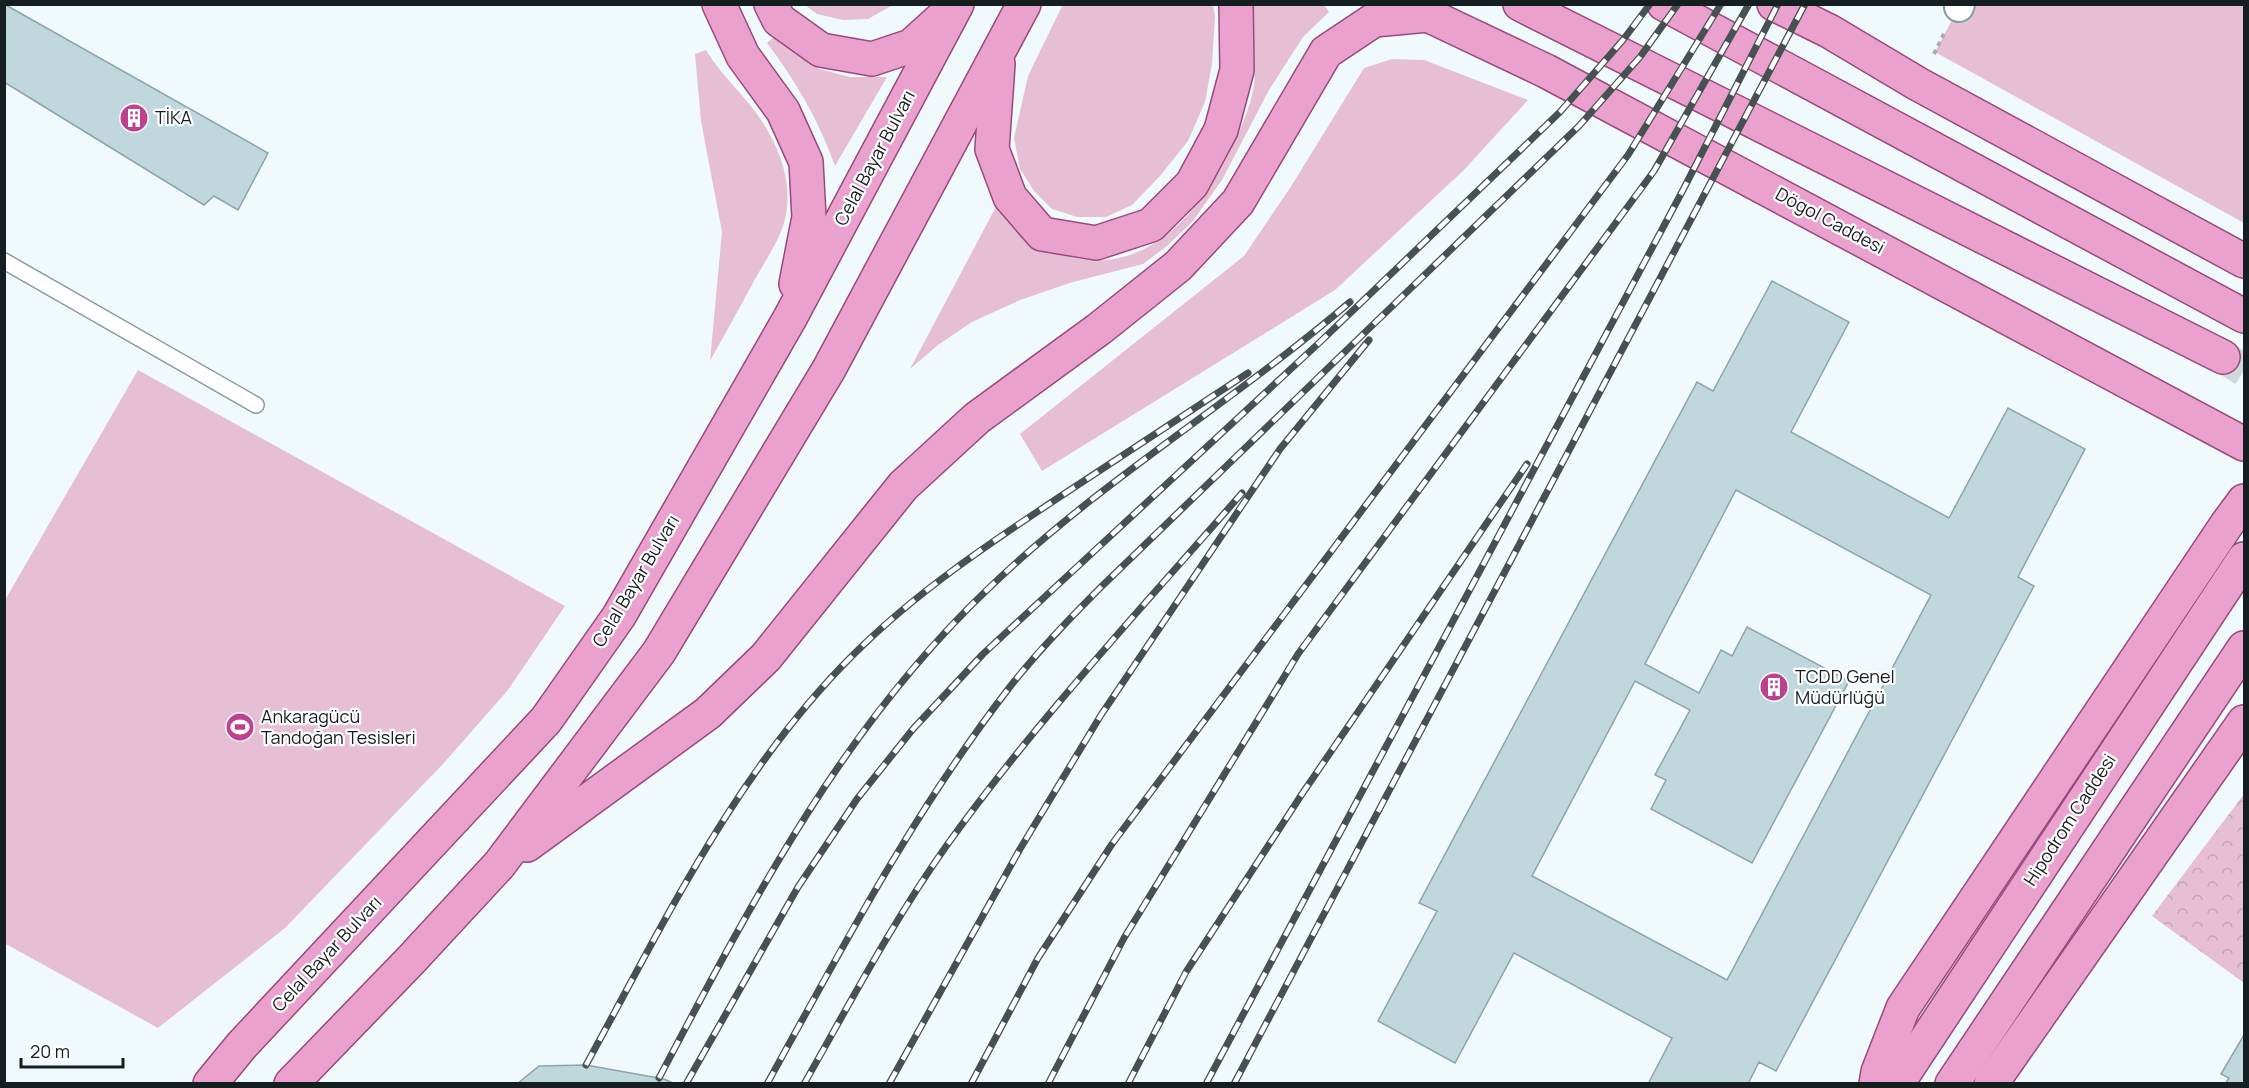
<svg xmlns="http://www.w3.org/2000/svg" width="2249" height="1088" viewBox="0 0 2249 1088" font-family="Manrope,sans-serif">
	<defs>
		<pattern id="park-crowns" width="20" height="18" patternUnits="userSpaceOnUse" patternTransform="scale(1.5)"><rect width="20" height="18" fill="#e7bfd4"/><path d="M2 6a3 3 0 1 1 6 0M12 15a3 3 0 1 1 6 0" fill="none" stroke="#c5a4b6"/></pattern>
	</defs>
	<rect width="100%" height="100%" fill="#f0fafd"/>
	<g fill="#e7bfd4">
		<path d="M1063,4L1213,5L1215,16L1212,64L1205,102L1188,141L1160,176L1132,205L1106,217H1077L1052,209L1034,191L1020,169L1014,138L1028,76Z"/>
		<path d="M805,5H893L868,19L843,20L817,14Z"/>
		<path d="M1250,5H1324L1329,12L1303,37L1269,90L1222,180L1193,221L1167,246L1143,264L1073,282L1020,300L972,322L938,345L910,369L998,203C1009,214 1031,240 1044,247C1130,290 1195,223 1230,151C1240,131 1250,108 1254,86C1256,68 1254,23 1250,5Z"/>
		<path d="M1960,5H2244V223L1935,52Z"/>
		<path d="M773,38L819,69L850,77H887L835,166C819,121 796,81 767,43Z"/>
		<path d="M706,50C722,77 747,97 763,123C781,151 793,185 785,219C780,240 765,261 754,281C740,307 725,334 710,361L722,232L701,121L695,54Z"/>
		<path d="M1392,59L1424,60L1528,100L1463,171L1335,290L1042,471L1020,434L1244,256L1290,188L1364,68Z"/>
		<path d="M138,370L565,606L508,690L443,764L285,928L158,1028L4,943L5,600Z"/>
	</g>
	<path fill="url(#park-crowns)" d="M2244,794V983L2152,916Z"/>
	<g fill="#c0d7de" stroke="#8ea4ac" stroke-width="1.5" fill-rule="evenodd">
		<path d="M4,4L268,153L238,210L214,196L204,205L4,82Z"/>
		<path d="M1772,281L1849,322L1791,432L1949,518L2008,408L2085,449L2018,577L2034,586L1776,1071L1759,1062L1748,1084H1648L1672,1038L1514,953L1455,1063L1378,1021L1437,911L1419,903L1697,382L1713,391ZM1736,490L1931,595L1727,980L1532,876L1635,681L1690,710L1655,775L1666,780L1651,809L1752,863L1849,681L1747,627L1732,656L1721,650L1699,693L1645,664Z"/>
		<path d="M2244,1035V1084H2225L2229,1078L2221,1074Z"/>
		<path d="M586,1065L664,1079L675,1084H517L539,1066Z"/>
	</g>
	<g fill="none" stroke-linecap="round" stroke-linejoin="round">
		<path stroke="#cfd9dc" stroke-width="33" stroke-dasharray="33 16" stroke-linecap="butt" d="M2223,357L2244,370"/>
		<g stroke="#869ca3" stroke-width="18">
			<path id="lane" d="M4,261L256,405"/>
		</g>
		<g stroke="#869ca3" stroke-width="32">
			<path id="street" d="M1959,7L1960,4"/>
		</g>
		<g stroke="#984a7c" stroke-width="36">
			<g id="primary">
				<path d="M719,4L743,56L783,111L806,162L809,217L796,284"/>
				<path d="M771,4L779,20L821,50L872,59L911,46L942,18"/>
				<path d="M1412,4L1428,15L1546,71L2244,444"/>
				<path d="M1520,4L2223,357"/>
				<path d="M1664,4L2244,316"/>
				<path d="M1774,4L1829,31L1918,84L2244,261"/>
				<path d="M998,64L992,149L1010,197L1042,234L1096,243L1151,225L1192,184L1221,130L1237,70L1236,4"/>
				<path d="M527,845L708,713L766,657L903,486L977,418L1099,329L1178,266L1238,202L1326,52L1374,20L1428,15"/>
				<path d="M210,1084L242,1045L546,720L619,616L790,318L957,4"/>
				<path d="M291,1084L411,960L499,865L659,652L829,369L1024,4"/>
				<path d="M1876,1084L1878,1072L1903,1008L2227,524L2244,501"/>
				<path d="M1897,1084L2244,559"/>
				<path d="M1952,1084L2244,648"/>
				<path d="M1991,1084L2244,722"/>
			</g>
		</g>
		<path stroke="#a4aeb0" stroke-width="4" stroke-dasharray="4.5 4.5" stroke-linecap="butt" d="M1934,54L1944,34"/>
		<use href="#lane" stroke="#fff" stroke-width="15"/>
		<use href="#street" stroke="#fff" stroke-width="28"/>
		<use href="#primary" stroke="#eba1ce" stroke-width="33"/>
		<g stroke="#475052" stroke-width="7">
			<g id="rail">
				<path d="M586,1065C664,923 736,771 853,655C916,592 990,543 1064,494C1125,454 1187,413 1248,373"/>
				<path d="M659,1078C752,902 842,727 989,588C1100,481 1233,402 1350,302"/>
				<path d="M686,1084L798,887L857,799L913,729L983,654L1320,342L1560,112L1623,40L1650,4"/>
				<path d="M767,1084C842,948 914,811 1009,688C1037,652 1069,619 1101,587L1579,126L1640,57L1678,4"/>
				<path d="M804,1084C850,1003 893,921 947,845C1036,721 1142,608 1242,493"/>
				<path d="M889,1084L1020,849L1101,715L1280,449L1369,340"/>
				<path d="M971,1084L1038,958L1112,844L1628,155L1721,4"/>
				<path d="M1048,1084L1124,938L1298,654L1654,171L1749,4"/>
				<path d="M1128,1084L1186,972L1302,794L1527,464"/>
				<path d="M1206,1084L1683,190L1778,4"/>
				<path d="M1234,1084L1805,4"/>
			</g>
		</g>
		<use href="#rail" stroke="#fff" stroke-width="4.5" stroke-dasharray="14" stroke-linecap="butt"/>
	</g>
	<defs>
		<g id="building-disc" transform="scale(1.5)"><circle r="9.5" fill="#be4190" stroke="#fff"/><path d="M-4-6H4V6H1V3H-1V6H-4ZM-2.5-4.3h1.7v1.8h-1.7ZM.8-4.3h1.7v1.8H.8ZM-2.5-1h1.7V.8h-1.7ZM.8-1h1.7V.8H.8Z" fill="#fff"/></g>
		<g id="stadium-disc" transform="scale(1.5)"><circle r="9.5" fill="#be4190" stroke="#fff"/><path d="M0-5a6.5 5 0 1 0 0 10a6.5 5 0 1 0 0-10ZM-3.5-1.8h7v3.6h-7Z" fill="#fff"/></g>
	</defs>
	<g fill-rule="evenodd">
		<use href="#building-disc" x="134" y="118"/>
		<use href="#building-disc" x="1774" y="687"/>
		<use href="#stadium-disc" x="240" y="727"/>
	</g>
	<g text-anchor="middle" stroke-width="4.5" stroke-linejoin="round" paint-order="stroke">
		<g font-size="18" fill="#151e20" stroke="#fff" text-anchor="start">
			<text x="155" y="124">TİKA</text>
			<text x="1795" y="683">TCDD Genel<tspan x="1795" dy="21">Müdürlüğü</tspan></text>
			<text x="261" y="723">Ankaragücü<tspan x="261" dy="21">Tandoğan Tesisleri</tspan></text>
		</g>
		<g font-size="18" fill="#151e20" stroke="#fff">
			<text transform="translate(875 158) rotate(-62)" y="6">Celal Bayar Bulvarı</text>
			<text transform="translate(1830 221) rotate(28)" y="6">Dögol Caddesi</text>
			<text transform="translate(636 581) rotate(-59)" y="6">Celal Bayar Bulvarı</text>
			<text transform="translate(2070 820) rotate(-57)" y="6">Hipodrom Caddesi</text>
			<text transform="translate(327 954) rotate(-47)" y="6">Celal Bayar Bulvarı</text>
		</g>
	</g>
	<rect width="2249" height="1088" fill="none" stroke="#151e20" stroke-width="12"/>
	<path d="M21 1058v9h102v-9" fill="none" stroke="#151e20" stroke-width="3"/>
	<text x="30" y="1058" font-size="18" fill="#151e20" stroke="#ffffff" stroke-width="4.5" paint-order="stroke">20 m</text>
</svg>
